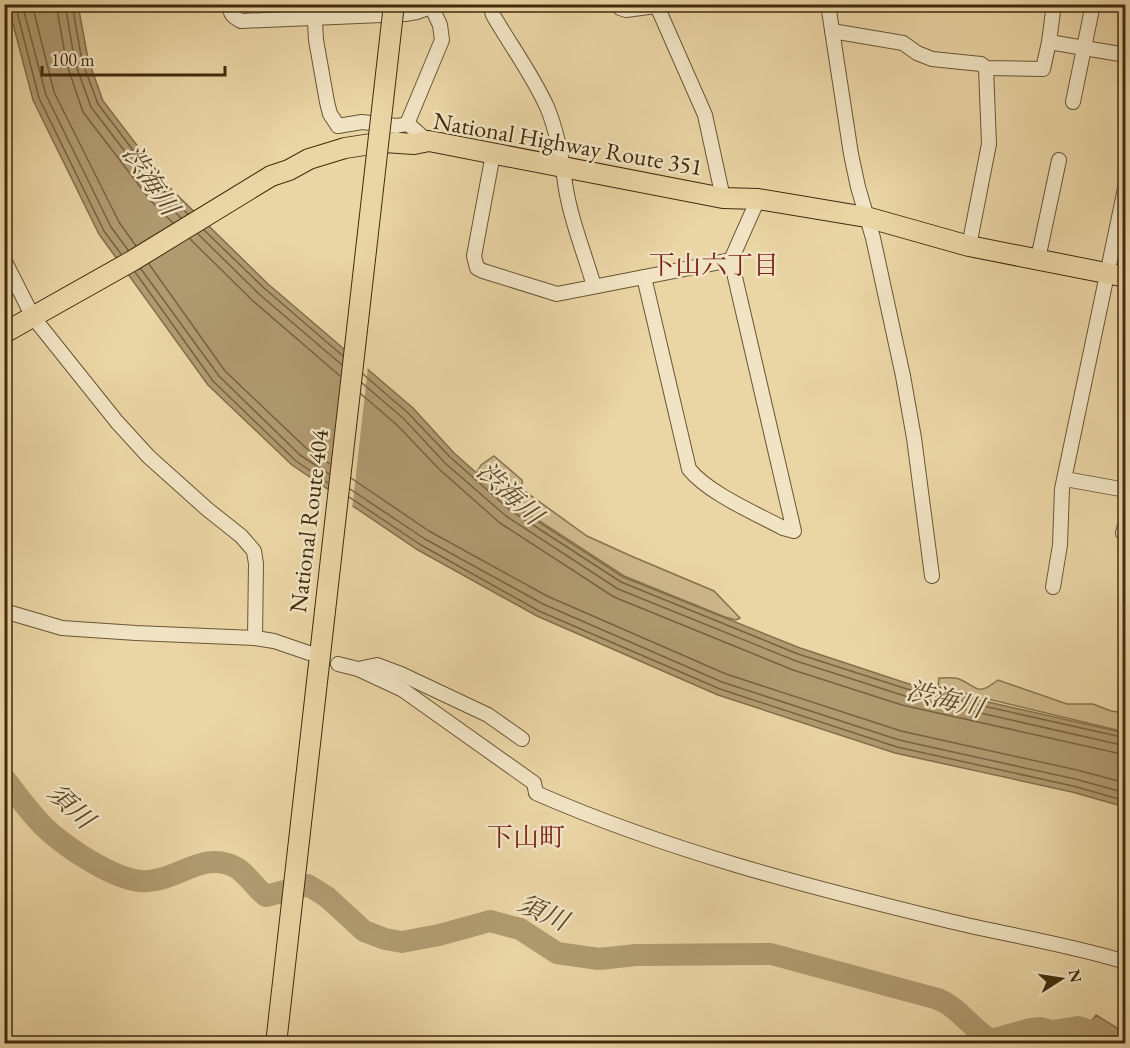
<svg xmlns="http://www.w3.org/2000/svg" width="1130" height="1048" viewBox="0 0 1130 1048" font-family="'EB Garamond','Noto Serif JP',serif">
	<rect width="100%" height="100%" fill="#ead5a5"/>
	<filter id="stains"><feTurbulence type="fractalNoise" baseFrequency=".00333" numOctaves="4"/><feColorMatrix values="0 0 0 0 .2 0 0 0 0 .09 0 0 0 0 .02 0 0 0 .5 -.17"/></filter>
	<radialGradient id="worn" r=".72"><stop offset=".6" stop-color="#630" stop-opacity="0"/><stop offset="1" stop-color="#630" stop-opacity=".3"/></radialGradient>
	<g fill="#cdb88b" stroke="#86724c" stroke-width="1.5">
		<path d="M494,456L522,480L523,490L587,536L631,556L714,591L740,618L736,620L725,617L624,576L515,505L477,472L481,465Z"/>
		<path d="M939,678C945,678 954,677 959,679C979,687 976,697 998,680L1067,704H1093L1111,711L1125,713V732L938,687Z"/>
	</g>
	<g fill="#b09b71" stroke="#836e49" stroke-width="1.5">
		<path d="M8,5H78L88,59L103,101L169,187L268,284L413,408L454,453L514,506L623,577L800,648L909,684L1125,733V807L1072,792L895,753L718,695L537,616L418,550L292,465L208,385L99,234L33,100Z"/>
		<path d="M1096,1015L1125,1033V1043H1076Z"/>
	</g>
	<path fill="#ead5a5" d="M346,347L368,366L352,510L330,495Z"/>
	<g fill="none" stroke-linecap="round" stroke-linejoin="round">
		<g stroke="#78633f" stroke-width="1.5">
			<path d="M15,4L39,98L104,231L121,254"/>
			<path d="M22,4L46,95L111,227L128,250"/>
			<path d="M32,4L54,92L119,222L136,246"/>
			<path d="M56,4L67,65L83,112L151,201L173,223"/>
			<path d="M65,4L75,63L91,107L158,195L181,218"/>
			<path d="M72,4L82,61L98,104L164,191L188,214"/>
			<path d="M204,230L264,288L343,356"/>
			<path d="M198,234L259,294L342,365"/>
			<path d="M190,239L253,301L340,376"/>
			<path d="M149,264L225,371L306,448L330,464"/>
			<path d="M141,269L219,376L300,455L329,474"/>
			<path d="M135,272L213,381L296,461L328,483"/>
			<path d="M363,374L408,413L450,457L510,510L621,582L798,654L907,689L1126,738"/>
			<path d="M362,383L403,418L445,463L506,516L618,589L796,661L905,696L1126,746"/>
			<path d="M361,394L397,425L439,469L500,523L614,597L793,670L902,705L1126,755"/>
			<path d="M351,478L429,531L547,596L726,674L901,731L1077,770L1126,783"/>
			<path d="M350,489L425,539L543,604L722,682L899,740L1075,779L1126,793"/>
			<path d="M349,497L421,545L539,611L720,689L897,747L1073,786L1126,801"/>
		</g>
		<path stroke="#b09b71" stroke-width="22" d="M4,778C19,797 34,819 52,834C72,851 114,879 141,881C175,884 203,848 237,868C249,876 255,888 266,896L308,885L327,897L364,931L385,939L402,942L439,935L490,921L520,929L557,953L599,959L636,955L771,954L938,999C960,1008 971,1029 991,1040L1030,1029L1041,1028L1052,1031L1078,1027L1091,1031L1107,1044"/>
		<g stroke="#6a5633" stroke-width="16">
			<g id="minor">
				<path d="M229,4C230,14 233,17 241,21L405,14L417,12L439,4"/>
				<path d="M314,4L316,40L327,102L330,114L338,126L362,122L397,126L407,124C416,129 420,137 429,141"/>
				<path d="M490,4L493,15C511,46 532,74 547,107C557,131 562,158 565,183C570,218 584,252 594,286"/>
				<path d="M617,4L620,8L626,10L664,5"/>
				<path d="M828,4L851,154L858,187L873,238L903,376L914,438L932,576"/>
				<path d="M657,6L705,115L723,198"/>
				<path d="M832,31L903,43L917,53L932,59L981,64L986,68L1043,69L1049,42L1054,4"/>
				<path d="M1049,42L1126,55"/>
				<path d="M1073,102L1093,4"/>
				<path d="M407,124L442,40L440,25L432,8"/>
				<path d="M493,154L474,256L477,268L483,271L557,294L731,260"/>
				<path d="M969,246L989,144L986,68"/>
				<path d="M1038,259L1059,160"/>
				<path d="M4,260L33,317L117,422L149,457L207,509L241,536L254,551L256,564L255,638"/>
				<path d="M644,277L689,469C708,493 755,513 783,528L794,531L731,260L758,199"/>
				<path d="M1065,479L1126,490"/>
				<path d="M1123,533L1126,522"/>
				<path d="M1053,587L1060,545L1062,489L1126,184"/>
				<path d="M4,611L62,628L136,633L255,638L274,641L309,653"/>
				<path d="M338,664L358,669L377,665L401,674L488,715L522,739"/>
				<path d="M358,669L403,690L534,783L536,793C668,851 809,887 949,921C1007,935 1068,944 1126,962"/>
			</g>
		</g>
		<g stroke="#402b0d" stroke-width="22">
			<g id="highway">
				<path d="M4,333L132,261L271,176L289,170L309,159L345,148L384,142L414,144L429,141L723,198L758,199L866,217L969,246L1126,277"/>
				<path d="M276,1044L325,611"/>
			</g>
		</g>
		<use href="#minor" stroke="#f1e4c4" stroke-width="14"/>
		<use href="#highway" stroke="#ead5a5" stroke-width="20"/>
		<g stroke="#402b0d" stroke-width="22" stroke-linecap="butt">
			<path id="highway-bridge" d="M325,611L394,4"/>
		</g>
		<use href="#highway-bridge" stroke="#ead5a5" stroke-width="20"/>
	</g>
	<g text-anchor="middle" stroke-width="5" stroke-linejoin="round" paint-order="stroke">
		<g font-size="24" fill="#402b0d" stroke="#f1e4c4">
			<text transform="translate(568 144) rotate(10)" y="8">National Highway Route 351</text>
			<text transform="translate(309 521) rotate(-83)" y="8">National Route 404</text>
		</g>
		<g font-size="26" font-style="italic" fill="#5c4726" stroke="#f1e4c4">
			<text transform="translate(151 180) rotate(56)" y="9">渋海川</text>
			<text transform="translate(510 493) rotate(43)" y="9">渋海川</text>
			<text transform="translate(945 699) rotate(14)" y="9">渋海川</text>
			<text transform="translate(71 806) rotate(43)" y="9">須川</text>
			<text transform="translate(543 912) rotate(24)" y="9">須川</text>
		</g>
		<g font-size="26" fill="#7a1f14" stroke="#f1e4c4">
			<text x="714" y="274">下山六丁目</text>
			<text x="526" y="846">下山町</text>
		</g>
	</g>
	<rect width="1130" height="1048" fill="none" stroke="#ead5a5" stroke-width="24"/>
	<rect x="6" y="6" width="1118" height="1036" fill="none" stroke="#402b0d" stroke-width="3"/>
	<rect x="12" y="12" width="1106" height="1024" fill="none" stroke="#402b0d" stroke-width="1.5"/>
	<g transform="translate(1061 979) rotate(78)" stroke="#f1e4c4" stroke-width="4.5" paint-order="stroke">
	<path d="M0-4.5L10 22L0 15L-10 22Z" fill="#402b0d"/>
	<text y="-9" font-size="16" font-weight="bold" text-anchor="middle" fill="#402b0d">N</text>
	</g>
	<path d="M42 66v9h183v-9" fill="none" stroke="#402b0d" stroke-width="3"/>
	<text x="51" y="66" font-size="18" fill="#402b0d" stroke="#f1e4c4" stroke-width="4.5" paint-order="stroke">100 m</text>
	<rect width="100%" height="100%" filter="url(#stains)"/>
	<rect width="100%" height="100%" fill="url(#worn)"/>
</svg>
